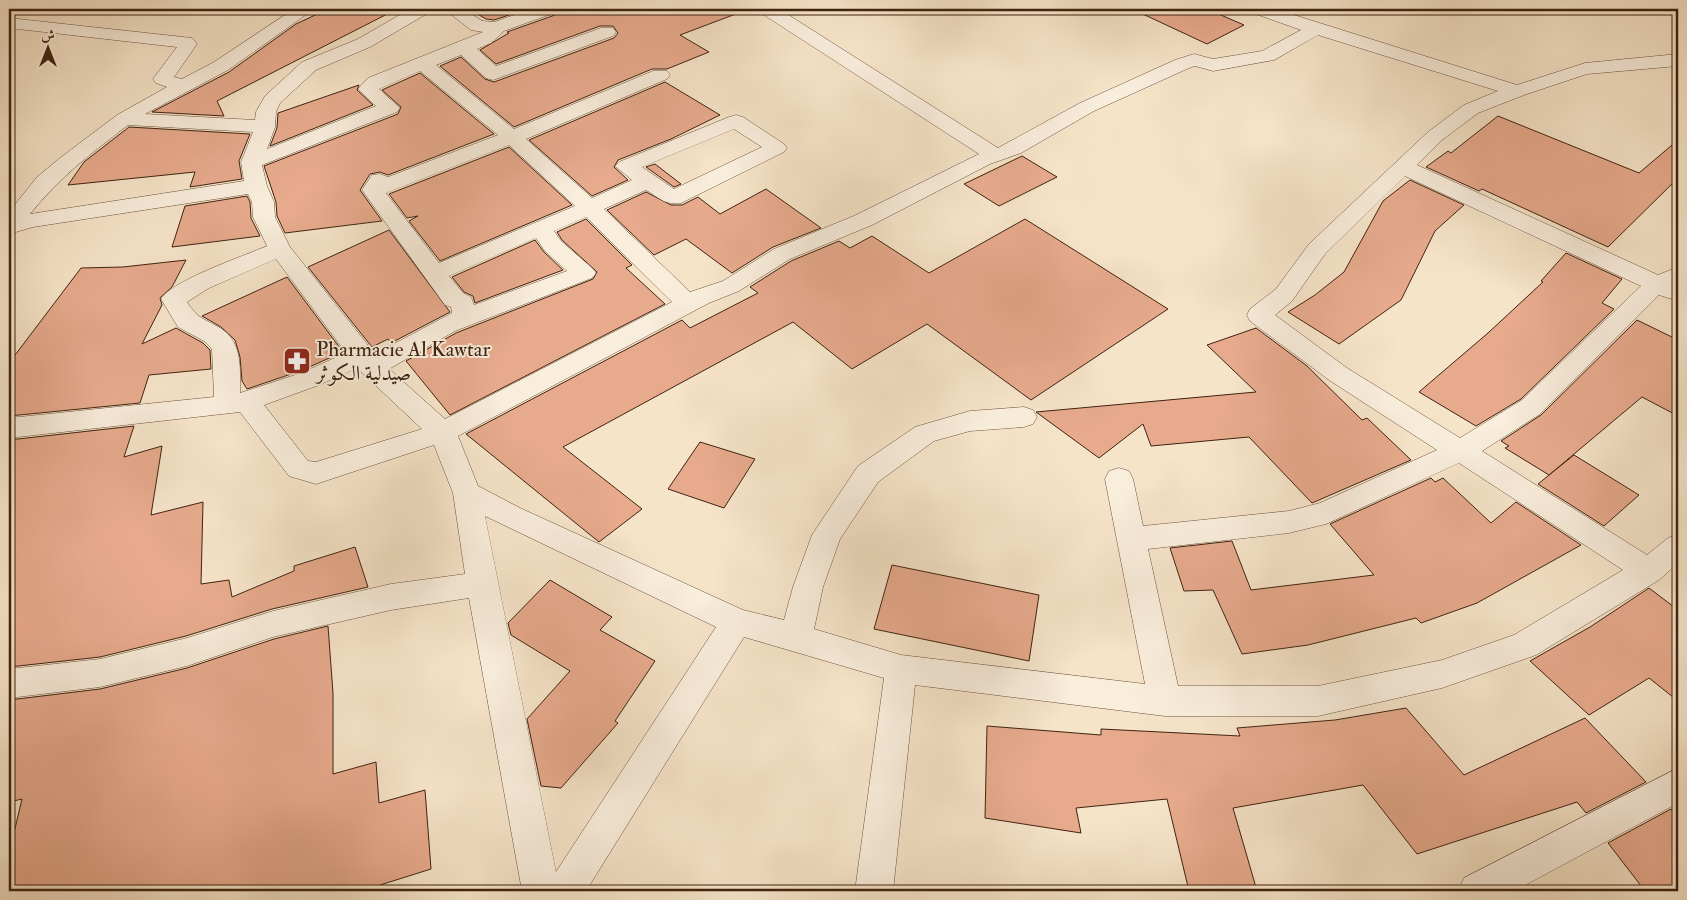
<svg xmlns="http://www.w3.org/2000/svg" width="1687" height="900" viewBox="0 0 1687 900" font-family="'IM FELL Double Pica',Amiri,serif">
	<rect width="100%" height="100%" fill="#f6e4c9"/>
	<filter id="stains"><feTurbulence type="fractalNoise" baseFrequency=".004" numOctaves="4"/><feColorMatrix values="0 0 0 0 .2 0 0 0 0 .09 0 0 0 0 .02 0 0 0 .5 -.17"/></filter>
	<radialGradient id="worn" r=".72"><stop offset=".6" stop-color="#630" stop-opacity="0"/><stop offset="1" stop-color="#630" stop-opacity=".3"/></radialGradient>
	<g fill="#e7aa8d" stroke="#3f2310">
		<path d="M328,9H397L217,101L224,116L152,112L229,72L296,24Z"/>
		<path d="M469,9H527L494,20L486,19Z"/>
		<path d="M559,9H741V12L680,35L709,52L667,69H652L514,127L440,66L461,57L485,79L494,82L614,38L618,33L613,26H600L496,64L480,50L509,33L507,32L555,15Z"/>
		<path d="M1132,9H1207L1244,25L1207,44Z"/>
		<path d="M420,73L494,134L388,175L380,172L370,174L360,190L382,221L285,233L277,216L276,202L264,166L398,114L401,107L382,90Z"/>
		<path d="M665,82L720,115L671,139L618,160L614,167L628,180L592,196L529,140Z"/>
		<path d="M359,85L357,90L373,105L270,146L277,128L278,113Z"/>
		<path d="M1498,116L1639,173L1678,140V178L1608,247L1482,189L1479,191L1426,167L1448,151L1451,153Z"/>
		<path d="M129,127L250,134L239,161L242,179L190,187L195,172L68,185L84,162Z"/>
		<path d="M509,147L572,205L440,261L409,221L418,216L407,218L389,194Z"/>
		<path d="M1022,156L1057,177L999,206L964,184Z"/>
		<path d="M655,164L681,184L674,187L646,167Z"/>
		<path d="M1410,180L1464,205L1435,231L1401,300L1339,344L1288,312L1315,295L1344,272L1383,201Z"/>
		<path d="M766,189L821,228L773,247L732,273L686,239L654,255L607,210L646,192L671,205H682L698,197L720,214Z"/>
		<path d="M247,196L250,202L251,218L260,236L172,247L185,206Z"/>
		<path d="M586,219L632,265L626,268L665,304L450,415L406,361L456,333L593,279L597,272L562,240L557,232Z"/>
		<path d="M1025,219L1168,309L1031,400L927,324L852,369L793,322L563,447L642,509L599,542L466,434L682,320L690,328L758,293L750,287L791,261L839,241L850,248L872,236L929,273Z"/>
		<path d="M389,230L450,312L391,343L388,339L372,347L308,267Z"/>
		<path d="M535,240L544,252L563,270L475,303L473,296L464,292L452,277Z"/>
		<path d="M1566,253L1622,279L1602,303L1614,309L1521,399L1476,426L1419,392L1488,333L1543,282L1541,281Z"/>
		<path d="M186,260L172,287L160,298L162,305L142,344L176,328L203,343L210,350L211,369L149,375L140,403L9,416V363L81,268L123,267Z"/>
		<path d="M287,277L343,352L300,371L247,389L242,381L240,357L235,340L221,327L202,316Z"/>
		<path d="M1637,320L1678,340V416L1642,397L1549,475L1505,448L1509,446L1501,441L1541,415Z"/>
		<path d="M1256,328L1307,366L1362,420L1367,418L1411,460L1312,503L1249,437L1151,446L1143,424L1099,458L1036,412L1256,392L1207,345Z"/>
		<path d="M134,426L124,457L162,446L151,515L203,502L201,584L229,580L232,597L294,571V566L355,547L368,587L272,609L186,636L100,657L9,667V440Z"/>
		<path d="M700,442L755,459L724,508L668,489Z"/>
		<path d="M1574,455L1639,495L1604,526L1538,484Z"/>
		<path d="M1431,478L1435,482L1443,478L1491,523L1516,502L1581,545L1477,603L1421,623L1416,618L1308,645L1242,654L1213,590L1184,591L1170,548L1232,541L1251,590L1374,575L1330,524Z"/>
		<path d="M892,565L1039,595L1029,661L874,629Z"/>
		<path d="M550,580L612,617L600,630L655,661L615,721L618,723L561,788L541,786L527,719L570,671L511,635L508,623Z"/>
		<path d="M1649,588L1678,610V701L1649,678L1589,715L1530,661L1590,627Z"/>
		<path d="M328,626L333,693V774L376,762L379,803L425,790L431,869L380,885V891H9V854L22,799L9,802V700L100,689L187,668L274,639Z"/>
		<path d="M1406,708L1464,775L1585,718L1646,782L1586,813L1577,802L1417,854L1363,785L1233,808L1257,891H1189L1167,799L1076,808L1081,833L985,818L987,726L1101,735V729L1240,736L1237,728L1335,720Z"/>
		<path d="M1671,809L1678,816V891H1645L1608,843Z"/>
	</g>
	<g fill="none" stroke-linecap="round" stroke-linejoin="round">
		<g stroke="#6d533e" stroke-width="1">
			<g id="street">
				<path d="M294,9H314L228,70L145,114L255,120L256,112L265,96L302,62L358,39L410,9H431L428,13L370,47L316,70L280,103L276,112L275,127L267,149L376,106L358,89L368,78L483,32L471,30L444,9H464L482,21L494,22L532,9H557L554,13L504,31L491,43L477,49L496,66L601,28H613L616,32L613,36L493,80L486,78L461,55L436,65L514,129L653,71H667L670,75L667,79L526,139L592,198L632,180L615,166L619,162L729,117L736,115L743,117L784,144L787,148L784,152L681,203C666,206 658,197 646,190L604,209L690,292L723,281L774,249L856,215L979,154L761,13L758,9H779L998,148L1080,103L1175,60L1194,54L1213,59L1262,51L1301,30L1253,13L1250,9H1275L1517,85L1585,63L1678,54V66L1587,74L1524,95L1478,113L1442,140L1417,165L1658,275L1678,267V297L1672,299L1659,295L1540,414L1482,451L1647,555L1668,538L1678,534V563L1659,580L1536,655L1442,688L1318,716H1165L915,685L893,891H855L884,678L744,637L586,891H522L469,598L391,610L273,637L187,666L100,687L9,698V669L100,659L187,638L273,611L391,584L465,574L453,493L434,445L316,484L289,476L240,412L9,438V418L214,397L212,349L204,341L178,327L161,299C173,280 244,256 267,246L253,217L252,202L248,194L33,227L9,234V212L37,177L60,158L117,115L167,87L156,83L153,79L177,47L9,28V18L192,38L197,44L174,77L182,79L214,62ZM1318,35L1498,91L1464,105L1428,132L1309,244L1276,289L1250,309L1247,315L1250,321L1329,380L1437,450L1320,503L1289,511L1143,526L1133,479L1129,471L1119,468L1109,471L1105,479L1145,684L901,655L814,629L823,587L840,539L878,482L934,441L970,431L1024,427L1033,424L1037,417L1033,410L1024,407L970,411L915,427L858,466L812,535L793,587L784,620L743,610L520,508L478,486L458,436L709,303L739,291L790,259L872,225L990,164L1021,153L1094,111L1189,68L1195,66L1213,71L1274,60ZM420,71L498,135L388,177L380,174L372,175L362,190L445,305L451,307L452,313L375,354L290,247L275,217L274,202L267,186L262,165L397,112L400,108L379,89ZM128,125L253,132L241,162L244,181L30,214C60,177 90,154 128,125ZM734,129L762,147L674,189L642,167ZM509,145L575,206L439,263L386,193ZM1405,176L1641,286L1522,400L1460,438L1347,368L1275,315L1292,301L1325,254ZM586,217L672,302L445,419L389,369L455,331L592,278L596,273L592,268L561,241L554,231ZM536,238L545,251L567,271L474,305L471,297L463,293L449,276ZM276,259L346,353L301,373L240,393C240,369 243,342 220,328C203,318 198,319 187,302L209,288ZM357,368L422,429L316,462L308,461L264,405L319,385ZM1459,463L1623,570L1514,635L1442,660L1318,686H1178L1148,549L1289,533L1326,524ZM485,516L716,627L556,872Z"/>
				<path d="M1678,768V803L1514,891H1458L1464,878Z"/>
			</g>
		</g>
		<use href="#street" fill="#f9eddc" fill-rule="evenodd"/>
	</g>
	<defs>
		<g id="pharmacy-square" transform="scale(1.4375)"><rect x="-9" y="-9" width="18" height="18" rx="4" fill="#8f2418" stroke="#f9eddc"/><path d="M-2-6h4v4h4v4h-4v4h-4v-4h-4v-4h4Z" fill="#fff"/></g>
	</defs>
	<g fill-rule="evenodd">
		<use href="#pharmacy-square" x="297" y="361"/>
	</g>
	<g text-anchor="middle" stroke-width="4" stroke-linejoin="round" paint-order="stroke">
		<g font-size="21" fill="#3f2310" stroke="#f9eddc" text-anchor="start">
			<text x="316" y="356">Pharmacie Al Kawtar<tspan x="316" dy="24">صيدلية الكوثر</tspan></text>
		</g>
	</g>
	<rect width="1687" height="900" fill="none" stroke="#f6e4c9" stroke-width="30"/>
	<rect x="10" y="10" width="1667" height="880" fill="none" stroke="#3f2310" stroke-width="2.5"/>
	<rect x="15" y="15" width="1657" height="870" fill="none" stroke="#3f2310"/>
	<g transform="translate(48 48)" stroke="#f9eddc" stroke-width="4" paint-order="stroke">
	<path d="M0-4L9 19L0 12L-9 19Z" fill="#3f2310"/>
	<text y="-8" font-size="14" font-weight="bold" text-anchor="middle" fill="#3f2310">ش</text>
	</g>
	<rect width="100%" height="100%" filter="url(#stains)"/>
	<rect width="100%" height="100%" fill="url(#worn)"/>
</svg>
